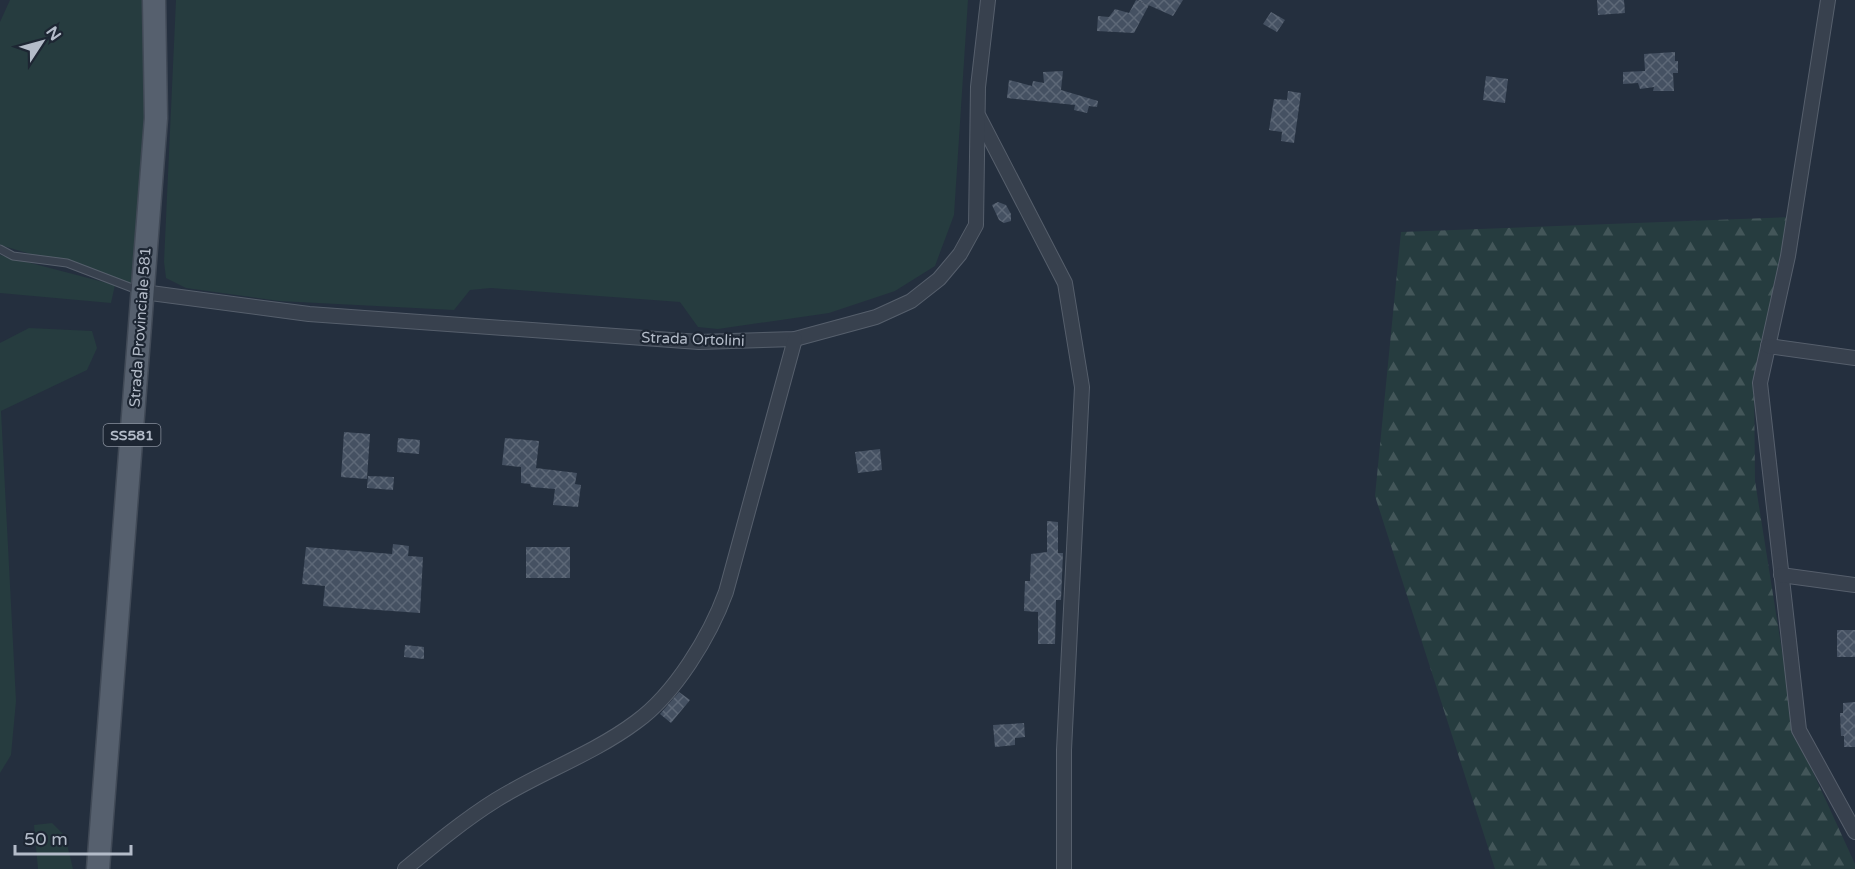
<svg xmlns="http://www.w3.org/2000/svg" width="1855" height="869" viewBox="0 0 1855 869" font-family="'Varela Round',sans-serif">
	<defs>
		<pattern id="forest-firs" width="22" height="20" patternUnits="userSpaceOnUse" patternTransform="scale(1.5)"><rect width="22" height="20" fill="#263c3f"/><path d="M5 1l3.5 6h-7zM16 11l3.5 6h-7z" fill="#435659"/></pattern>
		<pattern id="building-cross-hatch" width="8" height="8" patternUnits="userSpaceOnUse" patternTransform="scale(1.5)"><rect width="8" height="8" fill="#455162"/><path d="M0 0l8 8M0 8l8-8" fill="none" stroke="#5d6877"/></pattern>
	</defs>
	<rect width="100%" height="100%" fill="#242f3e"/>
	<g fill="#263c3f">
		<path d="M10,0H151L152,16L135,285L0,245V22Z"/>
		<path d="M176,0H968L954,215L935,266L895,291L829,313L718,329L698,327L680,302L491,288L470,290L454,310L279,301L186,288L166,278L164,262Z"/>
		<path d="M0,255L115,285L111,303L0,293Z"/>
		<path d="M29,328L92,331L97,348L87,370L1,411L16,701L11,755L0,773V343Z"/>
		<path d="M52,823L65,836L73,869H38L34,825Z"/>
	</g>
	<path fill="url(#forest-firs)" d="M1793,217L1754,378L1755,481L1795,733L1855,864V869H1495L1375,496L1401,232Z"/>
	<g fill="url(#building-cross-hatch)">
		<path d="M1136,0L1149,5L1134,33L1097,31L1098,16L1109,17L1115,9L1129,13Z"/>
		<path d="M1137,0H1183L1173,16Z"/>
		<path d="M1597,0H1624L1625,13L1598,15Z"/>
		<path d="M1271,12L1285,20L1277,32L1263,24Z"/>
		<path d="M1675,52V61H1678V73H1673L1674,91H1653L1654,87L1640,89L1638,83L1623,84V72L1645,71L1644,54Z"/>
		<path d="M1063,71L1061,90L1098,101L1097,107L1089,106L1087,113L1074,110L1075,105L1007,98L1009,80L1032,86L1033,81L1044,83L1043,72Z"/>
		<path d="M1486,76L1508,79L1505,103L1483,100Z"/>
		<path d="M1288,91L1301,93L1294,143L1281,141L1282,132L1269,130L1274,99L1287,100Z"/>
		<path d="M998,202L1006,205L1011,214V221L1004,223L999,220L992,205Z"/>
		<path d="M344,432L370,434L367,479L341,477Z"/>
		<path d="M398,438L420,440L419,454L397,452Z"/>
		<path d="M505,438L539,441L536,468L577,473L575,484L581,485L578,507L553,505L555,489L531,487L530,484L521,483V467L502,465Z"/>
		<path d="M880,449L882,470L858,473L855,452Z"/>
		<path d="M368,476L394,477L393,490L367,488Z"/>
		<path d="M1047,521L1058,522V553H1063L1061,600H1056L1055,644H1038V612L1024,611L1025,581H1030L1031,554L1047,552Z"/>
		<path d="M393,544L409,546L408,556L423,557L420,613L323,606L325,586L302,584L306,547L392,554Z"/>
		<rect x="526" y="547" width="44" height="31"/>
		<rect x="1837" y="630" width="18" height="27"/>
		<path d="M405,645L424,647V659L404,657Z"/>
		<path d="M679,692L690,700L671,723L660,714Z"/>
		<path d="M1855,702V747H1844V736H1841L1840,713H1843V703Z"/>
		<path d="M1024,723L1025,737L1015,738V745L995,747L993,725Z"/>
	</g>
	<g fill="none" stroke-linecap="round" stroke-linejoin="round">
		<g stroke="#565f6c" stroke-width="9">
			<path id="lane" d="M0,249L13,256L67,263L140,291"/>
		</g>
		<g stroke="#565f6c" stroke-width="16">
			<g id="street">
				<path d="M1828,0L1788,256L1760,383L1799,730L1855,832"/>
				<path d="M979,117L1065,283L1082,387L1064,750V869"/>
				<path d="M143,292L309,314L699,342L795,339L876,317L911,301L939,279L960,254L976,225L978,87L988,0"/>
				<path d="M1768,346L1855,358"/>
				<path d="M1781,575L1855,585"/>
				<path d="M405,869C434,845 464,820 496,800C541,772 593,754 636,722C675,694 710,636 726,592L795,339"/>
			</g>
		</g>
		<g stroke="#414a57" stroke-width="25">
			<path id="primary" d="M98,869L156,118L154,0"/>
		</g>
		<use href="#lane" stroke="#38414e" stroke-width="7"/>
		<use href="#street" stroke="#38414e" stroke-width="14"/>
		<use href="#primary" stroke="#56606e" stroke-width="22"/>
	</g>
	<g text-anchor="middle" stroke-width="4.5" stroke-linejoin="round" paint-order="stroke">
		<rect fill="#1d2633" stroke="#878f9c" stroke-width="1.5" x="103.5" y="424" width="57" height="22" rx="4.5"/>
		<g font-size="14" font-weight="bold" fill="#b4bcc9">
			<text x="132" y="440">SS581</text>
		</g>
		<g font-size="15" fill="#b4bcc9" stroke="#1d2633">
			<text transform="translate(140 327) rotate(-86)" y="5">Strada Provinciale 581</text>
			<text transform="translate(693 339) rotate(2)" y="5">Strada Ortolini</text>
		</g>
	</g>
	<g transform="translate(42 42) rotate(54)" stroke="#1d2633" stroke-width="4.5" paint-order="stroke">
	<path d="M0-4.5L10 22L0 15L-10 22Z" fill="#b4bcc9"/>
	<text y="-9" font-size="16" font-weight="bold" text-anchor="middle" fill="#b4bcc9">N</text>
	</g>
	<path d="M15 845v9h116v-9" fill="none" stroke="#b4bcc9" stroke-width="3"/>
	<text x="24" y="845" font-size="18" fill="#b4bcc9" stroke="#1d2633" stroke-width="4.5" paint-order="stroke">50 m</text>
</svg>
